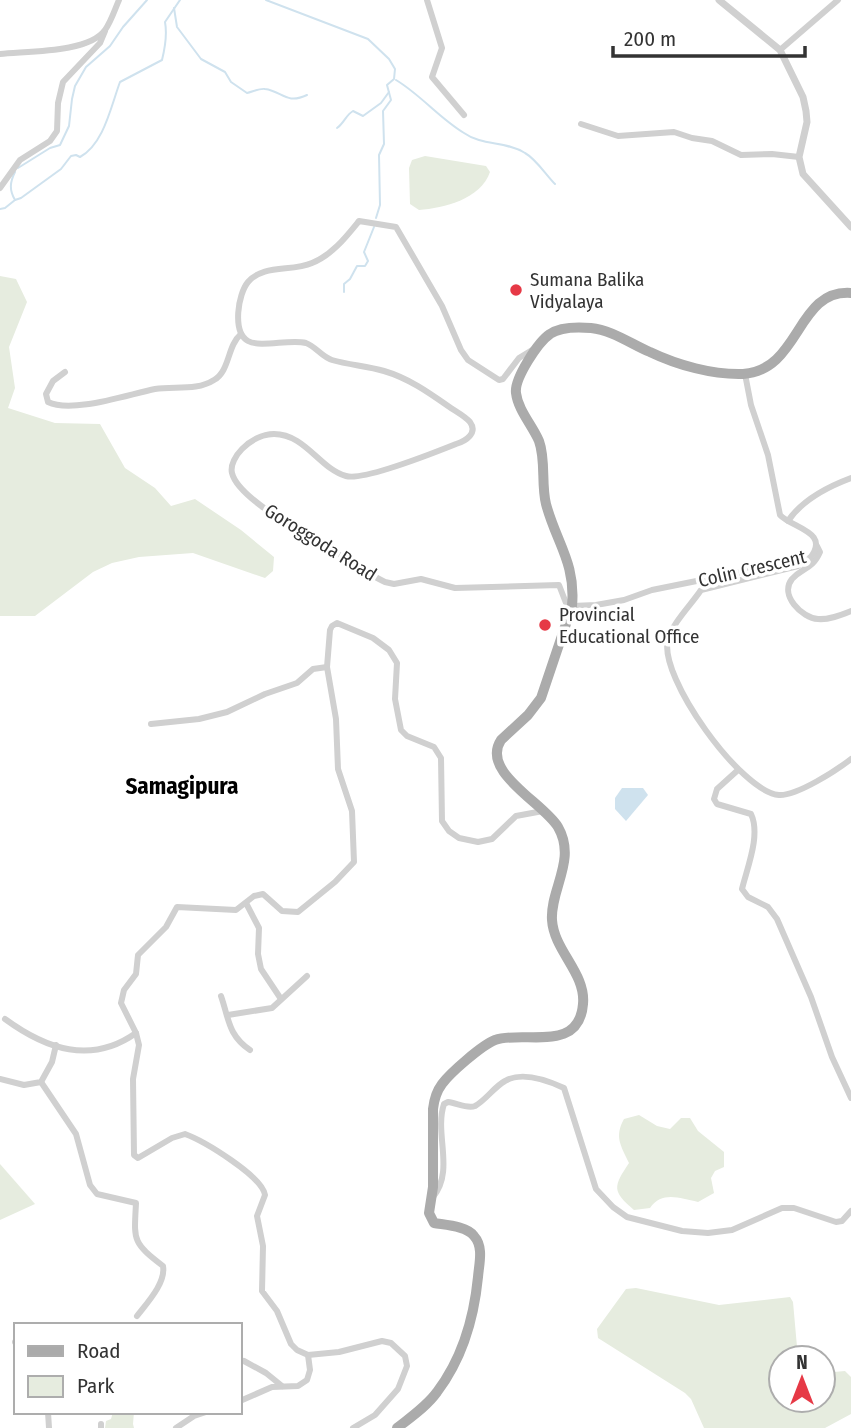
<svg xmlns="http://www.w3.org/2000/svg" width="851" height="1428" viewBox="0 0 851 1428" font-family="'Fira Sans Condensed',sans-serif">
	<rect width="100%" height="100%" fill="#fff"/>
	<g fill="#e6ecdf">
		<path d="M425,156L486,166L490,172C481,199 444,208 419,210L410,204L409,168L412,160Z"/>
		<path d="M0,276L16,279L27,302L9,347L15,388L8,408L55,423L100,424L125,468L155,488L171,506L195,499L241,530L274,557L273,571L265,578L193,553L139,557L112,563L93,572L35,616H0Z"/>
		<path d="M639,1115L657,1126L670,1129L681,1118H690L698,1131L724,1152V1167L715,1171L711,1178L714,1193L698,1202C679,1198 662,1191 650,1208L634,1210C612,1191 613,1187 629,1163C621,1146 614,1137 624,1119Z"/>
		<path d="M0,1164L35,1204L0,1220Z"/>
		<path d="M636,1288L719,1305L790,1297L793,1302L798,1358H781V1400H823V1373L845,1371L851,1377V1414L825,1428H704L691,1399L685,1393L598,1338L597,1329L626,1289Z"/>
		<path d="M113,1412H134L133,1424L134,1428H105L106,1421L111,1419Z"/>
	</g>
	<path fill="#cfe2ee" d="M622,788H643L648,795L626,821L615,809V798Z"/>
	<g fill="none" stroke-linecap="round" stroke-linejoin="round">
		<g stroke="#cfe2ee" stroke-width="2">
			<path d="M266,0L368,39L389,59L395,69L394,79L387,85L391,100L383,111L384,144L379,155L380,205L376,218"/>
			<path d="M174,8L177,27L201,59L225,72L231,82L247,93C252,92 260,88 265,89C282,91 286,105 307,95"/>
			<path d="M396,80C421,95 439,118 464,133C482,146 506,141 525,153C536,159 546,175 555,184"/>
			<path d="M337,128C344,123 346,115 353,111L363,116L381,103L389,92"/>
			<path d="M18,168L50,148L60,145L69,126L72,99L75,86L86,67L110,46L123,27L147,0"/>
			<path d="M15,200L21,198L61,169L71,156L76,155L80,157C104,144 111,106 120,82L162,60C165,48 167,33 165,22L180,0"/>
			<path d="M0,209L5,208L15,200C9,190 10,182 15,172"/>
			<path d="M344,292V284L350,279L357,266H365L368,261L364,252L374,227"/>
		</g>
		<g stroke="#d0d0d0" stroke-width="6">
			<path d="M427,0L442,48L432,77L464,115"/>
			<path d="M780,50L838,0"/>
			<path d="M0,54C26,51 89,53 105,30C111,22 115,9 119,0"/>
			<path d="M581,124L618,136L674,132L692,138L712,141L741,155L772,154L799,157"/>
			<path d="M0,188L20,160L50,141L57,131L58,103L63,82L100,43L105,31"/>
			<path d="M537,347L519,358L503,379L499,380L468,360L461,350L442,306L396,227L359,221C346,237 332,255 312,263C292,272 263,264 248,282C238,294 232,332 248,341C261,348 289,339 306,343C315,346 322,357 332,360C349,365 367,366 384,371C408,378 428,392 448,406C455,411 465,416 470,422C478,433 466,441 456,444C436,452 363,481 346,476C320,469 305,434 274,434C262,434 250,441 242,449C236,455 230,465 232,473C237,495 289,525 308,536C335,550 358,569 385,582L394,584L421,579L455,588L559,585L566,603H572"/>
			<path d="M65,372L53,381L46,394L48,402C72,414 129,394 155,389C175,386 197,391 214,380C230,371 227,346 241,334"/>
			<path d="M788,521C802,500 827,487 851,478"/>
			<path d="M817,546L820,552C812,570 803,567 792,579C779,595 802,618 818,619C829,620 841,615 851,611"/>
			<path d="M810,558L798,566L701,590C691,605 673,622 668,640C658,676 741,792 779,795C797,796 837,770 851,759"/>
			<path d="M572,606L596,605L624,600L652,590L810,558C831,532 792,528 780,515L768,455L751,405L745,374"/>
			<path d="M151,724L199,719L227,712L265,694L297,683L313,669L327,667"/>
			<path d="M738,770L717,789L714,799L717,804L751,814C761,835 747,868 742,889L748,897L768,907L777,919L811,997L832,1057L851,1098"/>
			<path d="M246,903L259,928L258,954L261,969L281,999"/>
			<path d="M221,996C229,1019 228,1035 250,1050"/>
			<path d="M228,1015L272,1008L307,976"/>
			<path d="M5,1019C46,1049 91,1065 136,1033"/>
			<path d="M0,1079L24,1085L41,1082L52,1062L56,1045"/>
			<path d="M41,1082L76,1134L90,1185L97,1194L136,1203C134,1241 132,1242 163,1266C166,1283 147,1303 137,1316"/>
			<path d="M433,1197C455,1170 434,1134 444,1104L448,1102C457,1103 467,1109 475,1106C486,1100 494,1087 505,1081C522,1071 549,1081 564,1088L596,1189L613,1207L627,1217L682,1231L708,1233L732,1230L782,1208H794L836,1222L842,1221L851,1211"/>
			<path d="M15,1342H16"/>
			<path d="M244,1361L266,1373L282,1386"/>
			<path d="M240,1401L272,1387L298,1386L307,1380L310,1370L308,1355"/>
			<path d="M48,1412L49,1428"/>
			<path d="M101,1428V1424"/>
			<path d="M176,1428L194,1416L206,1412"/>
			<path d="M353,1428L375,1415L398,1389L407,1366L405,1356L391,1343L382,1341L339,1352L308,1355L297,1350L291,1344L277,1311L262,1291L263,1246L257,1216L265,1195C262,1176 204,1141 185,1134L172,1138L138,1158L134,1155L133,1079L139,1045L136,1033L121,1003L124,990L136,974L138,955L166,927L177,907L236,910L254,896L263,894L282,911L298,912L335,882L354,862L352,811L338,769L336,719L327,667L330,630L332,626L337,623L373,638L389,650L397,663L395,699L401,730L407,736L434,747L441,758L442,821L449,831L459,838L478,842L492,839L516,816L543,811"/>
		</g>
		<path stroke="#d0d0d0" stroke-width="7" d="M719,0L780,50L803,97L806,111L807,122L799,157L803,174L851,227"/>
		<path stroke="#ababab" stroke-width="10" d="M397,1428C411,1417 427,1406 437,1392C462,1359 474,1318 478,1277C479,1264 484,1247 474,1236C467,1226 445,1225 434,1223L429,1213L433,1187V1109C434,1100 436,1092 442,1084C450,1073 482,1045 495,1040C524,1030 579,1054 583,1004C586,973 554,951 552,920C550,889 577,860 558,827C544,803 480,772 501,740L528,715L541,698L572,606C576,563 556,542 546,504C541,484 546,460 539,441C532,425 518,410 516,393C514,379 538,342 550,334C560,327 579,327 591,328C612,330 631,344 650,352C677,365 713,375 743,374C801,370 796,289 851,293"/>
	</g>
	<g fill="#e63946" stroke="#fff" stroke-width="2.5">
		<circle cx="516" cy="290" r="7"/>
		<circle cx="545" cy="625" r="7"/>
	</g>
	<g text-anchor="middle" stroke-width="7" stroke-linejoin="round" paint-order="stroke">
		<g font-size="19" fill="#333" stroke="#fff" text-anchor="start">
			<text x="530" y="286">Sumana Balika<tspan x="530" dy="22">Vidyalaya</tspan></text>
			<text x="559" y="621">Provincial<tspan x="559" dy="22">Educational Office</tspan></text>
		</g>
		<g font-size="19" fill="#333" stroke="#fff">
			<text transform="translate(321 542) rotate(32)" y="7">Goroggoda Road</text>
			<text transform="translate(752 568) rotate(-13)" y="7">Colin Crescent</text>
		</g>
		<g font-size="23" font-weight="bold" fill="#000" stroke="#fff">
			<text x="182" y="794">Samagipura</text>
		</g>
	</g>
	<rect x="14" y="1323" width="228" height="91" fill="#ffffff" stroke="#adadad" stroke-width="2"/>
	<rect x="28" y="1346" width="35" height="10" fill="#ababab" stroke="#adadad" stroke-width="2"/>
	<text x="77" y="1358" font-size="21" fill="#333333">Road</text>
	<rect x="28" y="1376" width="35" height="21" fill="#e6ecdf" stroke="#adadad" stroke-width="2"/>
	<text x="77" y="1393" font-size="21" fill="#333333">Park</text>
	<g transform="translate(802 1379)"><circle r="33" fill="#ffffff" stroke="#adadad" stroke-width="2"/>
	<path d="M0-5L12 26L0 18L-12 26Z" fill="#e63946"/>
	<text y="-10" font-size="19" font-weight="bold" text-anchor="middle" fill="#333333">N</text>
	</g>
	<path d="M613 46v10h192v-10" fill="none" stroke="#333333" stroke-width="3.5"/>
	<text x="624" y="46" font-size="21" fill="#333333" stroke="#ffffff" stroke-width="5" paint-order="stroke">200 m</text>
</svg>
